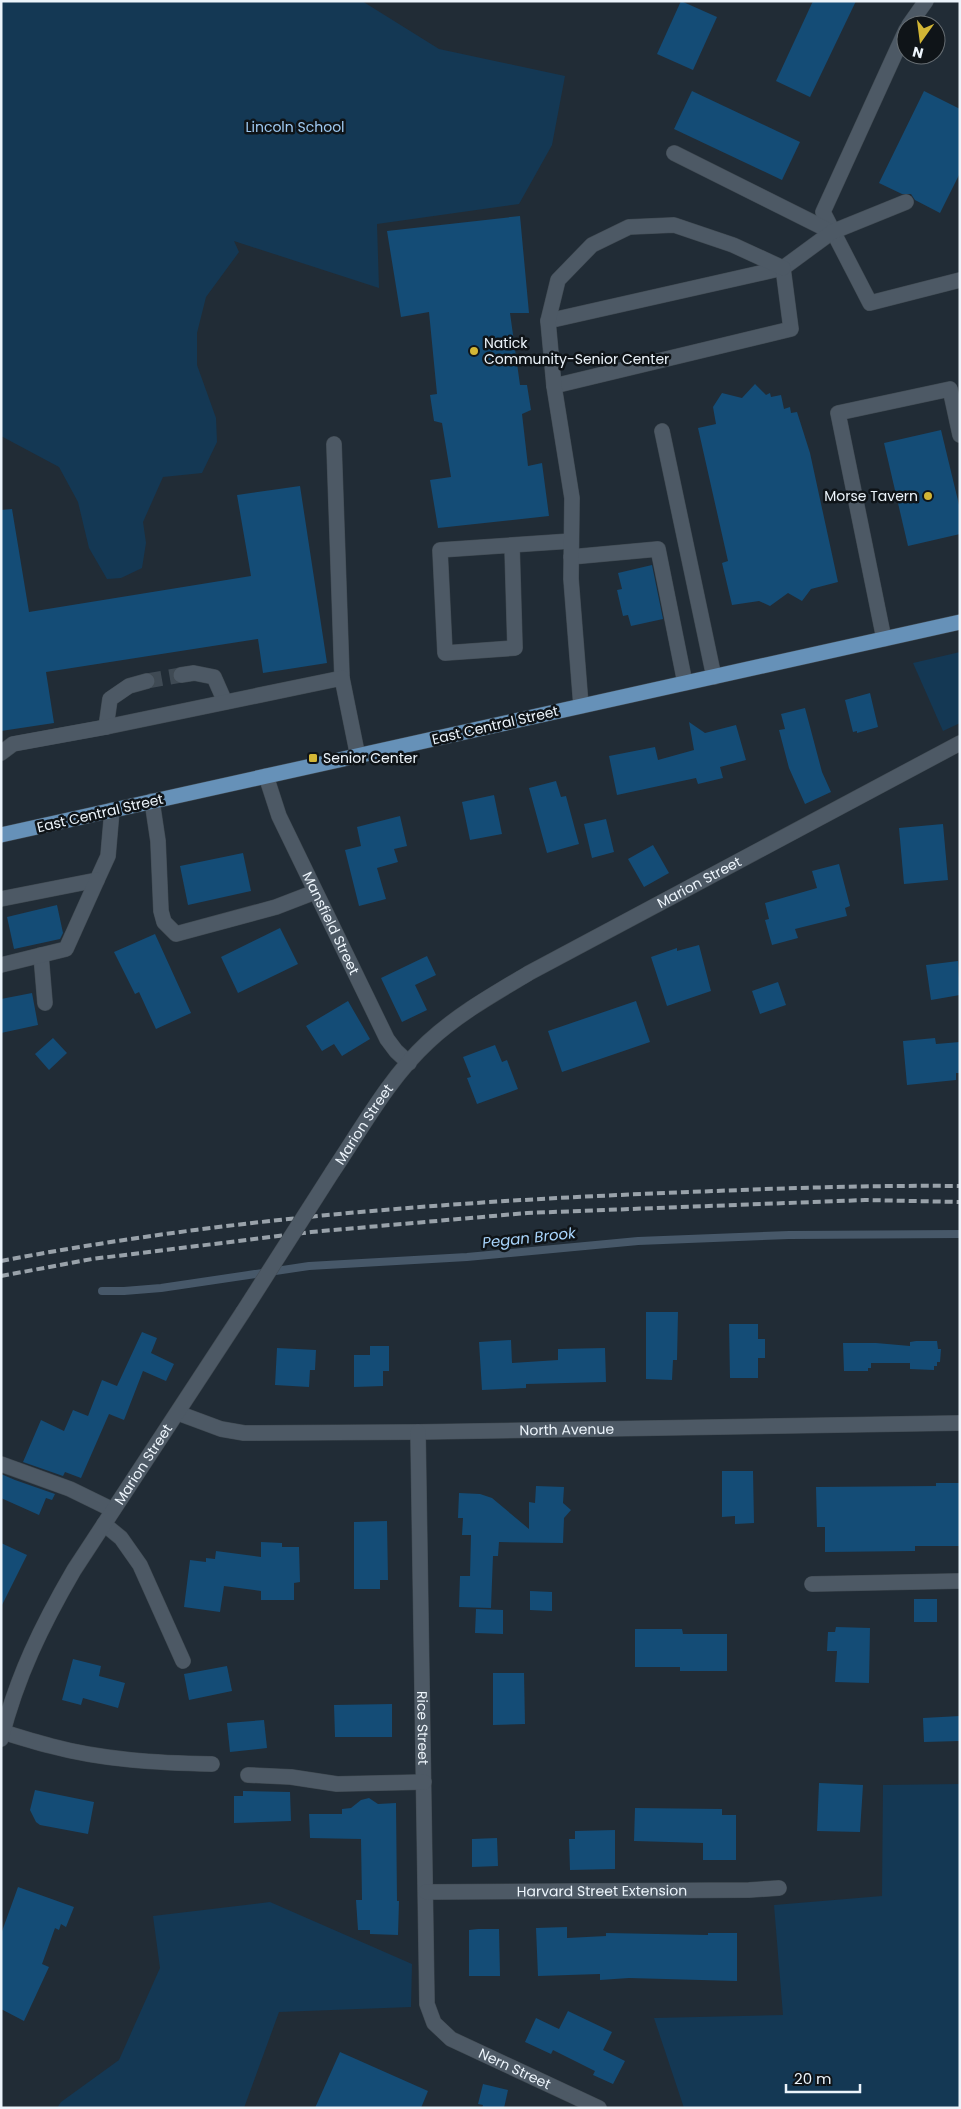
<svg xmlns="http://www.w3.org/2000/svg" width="961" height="2109" viewBox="0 0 961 2109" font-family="Poppins,sans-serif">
	<rect width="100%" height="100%" fill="#212c36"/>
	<g fill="#143854">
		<path d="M1,1H362L439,49L565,76L552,145L519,204L377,224L379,288L234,241L239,252L206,297L197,333V365L216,418L217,442L202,473L163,477L143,522L146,543L142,568L121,578L107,579L89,548L78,502L59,467L1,436Z"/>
		<path d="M960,652V723L943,731L913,663Z"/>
		<path d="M960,1784V2108H684L654,2018L783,2015L774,1905L882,1896L883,1785Z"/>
		<path d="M270,1902L412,1964L411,2007L279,2012L244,2108H57L61,2102L119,2060L160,1968L153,1916Z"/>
	</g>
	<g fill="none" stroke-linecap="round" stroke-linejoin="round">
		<path stroke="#475869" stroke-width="8" d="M102,1291H124L161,1288L309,1266L467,1257L638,1241L789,1235L960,1234"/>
	</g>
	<g fill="#144c76">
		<path d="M681,1L717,17L693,70L657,54Z"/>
		<path d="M813,1H856L810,97L776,81Z"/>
		<path d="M692,91L800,142L782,180L674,129Z"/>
		<path d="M924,91L960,109V173L940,213L915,200L911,194H902L879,183Z"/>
		<path d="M520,216L529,313H510L520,385H527L531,410L522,414L528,466L542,463L549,516L438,528L430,480L451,477L442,423L434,421L430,395L437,394L429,312L401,317L387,231Z"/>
		<path d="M755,384L766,395L770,393L771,397L781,395L784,409L790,407L791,413L797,412L810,453L838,582L811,589L802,601L788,593L770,606L759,601L732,605L722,563L728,561L698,428L716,424L713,407L722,393L742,398Z"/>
		<path d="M941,430L960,509V534L908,546L884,443Z"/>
		<path d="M300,486L327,663L263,673L258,639L46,672L54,723L1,731V510L12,509L29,612L251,576L237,495Z"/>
		<path d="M652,565L663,619L631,626L628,615L623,616L617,590L622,589L618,573Z"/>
		<path d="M870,693L878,727L857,733V731L853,732L845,700Z"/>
		<path d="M805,708L822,772L831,792L805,804L789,768L779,730L785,729L781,714Z"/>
		<path d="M689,722L705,733L736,725L746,760L720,767L723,778L698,784L696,778L617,795L609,756L655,747L658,760L694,750Z"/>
		<path d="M556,781L561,797L566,796L579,844L547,853L529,788Z"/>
		<path d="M494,795L502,834L470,840L462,802Z"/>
		<path d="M400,816L407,846L394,849L398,862L377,868L386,899L359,906L345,850L361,846L357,827Z"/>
		<path d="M606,819L614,852L592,858L584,824Z"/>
		<path d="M943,824L948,880L904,884L899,828Z"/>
		<path d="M653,845L669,873L644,887L628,859Z"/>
		<path d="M243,853L251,891L188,905L180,866Z"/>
		<path d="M839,864L850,906L845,908L847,916L795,929L798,938L772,945L765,920L769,919L765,903L817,888L812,871Z"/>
		<path d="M57,905L63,933L60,939L14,949L7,917Z"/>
		<path d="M280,928L298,964L238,993L221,957Z"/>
		<path d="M155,934L191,1013L156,1029L139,992L135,994L114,952Z"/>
		<path d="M699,945L711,991L667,1006L651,957L677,948V951Z"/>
		<path d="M427,956L436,975L415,985L427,1010L402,1022L381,978Z"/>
		<path d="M958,961L960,995L931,1000L926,965Z"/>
		<path d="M778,982L786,1005L760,1014L752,991Z"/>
		<path d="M32,993L38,1025L1,1033V999Z"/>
		<path d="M348,1001L370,1039L342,1056L334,1044L322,1051L306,1026Z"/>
		<path d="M636,1001L650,1042L562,1072L548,1031Z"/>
		<path d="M53,1038L67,1053L49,1070L35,1054Z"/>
		<path d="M935,1038L936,1044L960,1042V1073H956V1080L907,1085L903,1041Z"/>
		<path d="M495,1045L502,1062L507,1060L518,1089L477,1104L467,1078L471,1077L463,1057Z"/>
		<path d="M646,1312H678L677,1360H673L672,1380L646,1379Z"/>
		<path d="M729,1324H758V1339H765V1358H758V1378H730Z"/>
		<path d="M142,1332L157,1338L151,1353L174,1364L166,1381L143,1371L124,1420L109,1414L81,1478L65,1472L63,1476L23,1462L41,1420L64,1431L73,1410L88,1416L102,1380L117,1386Z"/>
		<path d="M511,1340L512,1363L558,1360V1349L605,1348L606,1382L526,1384V1388L482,1390L479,1342Z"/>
		<path d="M916,1341H937L938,1349H941L940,1362H937V1366H934V1370L910,1369V1363H871V1368H868V1371H844L843,1343H876L910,1346V1342Z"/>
		<path d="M370,1346H389V1371H383V1386L354,1387V1355H370Z"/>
		<path d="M277,1348L316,1350L315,1370H310L309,1387L275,1385Z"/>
		<path d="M722,1471H753L754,1523L735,1524V1516L722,1517Z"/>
		<path d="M1,1474L15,1480L55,1494L52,1500L46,1498L39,1515L1,1498Z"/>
		<path d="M936,1483H960V1546H915V1551L825,1552V1527H817L816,1487L936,1486Z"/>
		<path d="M536,1486L564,1487L563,1503L571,1510L564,1518L563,1543L499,1542L498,1556H493L491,1608L459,1607L460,1576H470L471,1535H462L463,1518H458L459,1493L480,1494L492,1498L529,1529V1502L535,1503Z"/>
		<path d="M387,1521L388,1580H380V1589H354V1522Z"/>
		<path d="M261,1542L282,1543V1547H299L300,1582L294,1583V1600H261V1591L224,1586L220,1612L184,1607L190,1560L206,1562V1558L215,1559L216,1551L261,1557Z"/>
		<path d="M1,1543L27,1555L1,1607Z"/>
		<path d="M530,1591L552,1592V1611L530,1610Z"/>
		<rect x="914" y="1599" width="23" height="23"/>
		<path d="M476,1609L503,1610V1634L475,1633Z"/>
		<path d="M836,1627L870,1628L869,1683L835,1682L837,1651H827L828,1632H835Z"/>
		<path d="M635,1629H682L683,1634H727V1671H680V1667H635Z"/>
		<path d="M73,1659L101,1666L99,1676L125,1683L118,1708L83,1698L81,1705L62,1700Z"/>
		<path d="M227,1666L232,1691L189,1700L184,1674Z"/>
		<path d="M493,1673H524L525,1724L493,1725Z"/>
		<path d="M392,1704V1737H335L334,1705Z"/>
		<path d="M960,1716V1741L924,1742L923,1718Z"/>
		<path d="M264,1720L267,1748L230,1752L227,1723Z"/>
		<path d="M819,1783L863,1785L860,1832L817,1831Z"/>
		<path d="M35,1790L94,1802L88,1834L40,1825L36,1822L30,1810Z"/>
		<path d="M243,1791L290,1792L291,1821L234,1823V1796H243Z"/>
		<path d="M369,1798L378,1804L396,1803L397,1901H399L398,1935L370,1934V1930H358L356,1900H362L361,1839L310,1838L309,1814H342V1809L351,1808L361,1800Z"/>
		<path d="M635,1808L722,1809V1815H736V1860H703V1843L634,1841Z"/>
		<path d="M615,1830V1869L570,1870L569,1839H575V1831Z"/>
		<path d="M497,1838L498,1866L472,1867V1839Z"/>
		<path d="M18,1887L74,1907L66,1927L61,1924L59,1930L55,1928L42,1964L49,1967L24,2021L1,2009V1934Z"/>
		<path d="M567,1927V1938L606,1936V1933L708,1935V1933H737V1981L629,1978L600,1980V1974L538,1976L536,1928Z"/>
		<path d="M478,1929H499L500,1976H469V1930Z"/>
		<path d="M568,2011L612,2032L603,2050L625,2061L613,2084L593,2075L595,2071L553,2050L551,2054L525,2042L536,2018L559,2029Z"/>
		<path d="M340,2052L428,2091L421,2108H315Z"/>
		<path d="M483,2084L508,2090L504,2108H482L483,2105L478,2104Z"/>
	</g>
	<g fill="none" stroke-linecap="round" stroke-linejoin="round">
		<path stroke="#3f4a54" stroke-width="15" stroke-dasharray="15 8" stroke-linecap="butt" d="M147,681L181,675"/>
		<g stroke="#404a52" stroke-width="16">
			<g id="minor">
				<path d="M909,25L926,1"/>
				<path d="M906,30L823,212L870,303L960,280"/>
				<path d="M674,153L832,232"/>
				<path d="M548,321L783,268L832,232L906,202"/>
				<path d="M554,386L791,329L783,268"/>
				<path d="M662,431L714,677"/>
				<path d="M334,444L342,678"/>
				<path d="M512,545L515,648L445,653L440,550L571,541"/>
				<path d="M571,557L658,549L685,683"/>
				<path d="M884,639L838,413L950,389L960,435"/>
				<path d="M181,675L194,673L214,677L225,702"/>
				<path d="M581,706L571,579L572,498L554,386L548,321L558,280L592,245L629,227L674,225L733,245L783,268"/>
				<path d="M106,727L110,699L129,686L147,681"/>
				<path d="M1,753L13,744L106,727L342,678L358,757"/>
				<path id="s1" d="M266,776L279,816L387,1039L396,1051L409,1063"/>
				<path d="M152,801L158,841L161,911L164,922L176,934L276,907L315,892"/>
				<path d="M1,899L97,880L108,856L112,810"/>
				<path d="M41,955L45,1003"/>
				<path d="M1,965L66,949L97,880"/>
				<path id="s2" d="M333,1171C362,1128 389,1078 428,1042C458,1014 494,994 529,973L960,743"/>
				<path id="s3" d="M178,1413L221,1429L244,1433L418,1432L960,1423"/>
				<path id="s4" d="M418,1432L427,2004L434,2023L451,2039L599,2108"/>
				<path d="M1,1464L70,1489L113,1510"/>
				<path d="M104,1524L121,1538L140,1565L183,1661"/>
				<path d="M812,1584L960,1581"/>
				<path d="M3,1732C19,1737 35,1742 51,1746C103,1760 158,1763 212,1764"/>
				<path id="s5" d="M1,1739C17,1676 42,1625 74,1570L243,1312"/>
				<path d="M248,1775L291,1777L337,1784L424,1782"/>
				<path id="s6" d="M426,1892L749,1890L779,1888"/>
			</g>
		</g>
		<g stroke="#404a52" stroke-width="16">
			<path id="major" d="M1,835L960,622"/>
		</g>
		<use href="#minor" stroke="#4d5965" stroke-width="15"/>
		<use href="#major" stroke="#6691b8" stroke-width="15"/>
		<g stroke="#99a2aa" stroke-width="4" stroke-dasharray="8 4" stroke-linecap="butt">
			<path d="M1,1261C220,1219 443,1202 665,1193C763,1189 861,1185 960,1186"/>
			<path d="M1,1276L92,1259L311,1232L527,1213L865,1200L960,1202"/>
		</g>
		<g stroke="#404a52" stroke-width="16" stroke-linecap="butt">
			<path id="minor-bridge" d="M243,1312L333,1171"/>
		</g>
		<use href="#minor-bridge" stroke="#4d5965" stroke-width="15"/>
	</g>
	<g fill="#d3b635" stroke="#0f1418" stroke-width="2">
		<circle cx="474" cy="351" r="5"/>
		<circle cx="928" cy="496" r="5"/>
		<rect x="308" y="753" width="10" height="10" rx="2.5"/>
	</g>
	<g text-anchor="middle" stroke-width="5" stroke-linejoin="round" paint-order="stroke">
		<g font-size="14" fill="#9fcaf2" stroke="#0f1418">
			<text x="295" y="132">Lincoln School</text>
		</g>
		<g font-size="14" fill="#ecf4fb" stroke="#0f1418" text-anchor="start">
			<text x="484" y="348">Natick<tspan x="484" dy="16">Community-Senior Center</tspan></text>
			<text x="918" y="501" text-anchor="end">Morse Tavern</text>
			<text x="323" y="763">Senior Center</text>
		</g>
		<g font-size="14" fill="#ecf4fb" stroke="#0f1418">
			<text transform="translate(495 725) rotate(-13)" y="5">East Central Street</text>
			<text transform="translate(100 813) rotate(-13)" y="5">East Central Street</text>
			<text dy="5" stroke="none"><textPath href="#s2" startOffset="476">Marion Street</textPath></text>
			<text dy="5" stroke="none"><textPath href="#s1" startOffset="161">Mansfield Street</textPath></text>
			<text dy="5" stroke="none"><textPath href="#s2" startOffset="56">Marion Street</textPath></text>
			<text dy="5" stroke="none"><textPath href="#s3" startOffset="392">North Avenue</textPath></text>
			<text dy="5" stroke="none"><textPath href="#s5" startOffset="311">Marion Street</textPath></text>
			<text dy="5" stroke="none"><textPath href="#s4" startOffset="296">Rice Street</textPath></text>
			<text dy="5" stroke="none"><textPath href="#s6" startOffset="176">Harvard Street Extension</textPath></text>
			<text dy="5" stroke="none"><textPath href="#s4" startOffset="686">Nern Street</textPath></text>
		</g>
		<g font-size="15" font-style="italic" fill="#a9d5fc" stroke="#0f1418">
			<text transform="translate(529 1238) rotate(-6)" y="5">Pegan Brook</text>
		</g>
	</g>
	<rect width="961" height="2109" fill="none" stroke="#ecf4fb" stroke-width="5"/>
	<g transform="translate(921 40) rotate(194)"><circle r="24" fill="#0f1418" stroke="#676e73"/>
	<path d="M0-4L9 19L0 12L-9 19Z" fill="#d3b635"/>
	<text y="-8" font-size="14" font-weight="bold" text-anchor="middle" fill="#ecf4fb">N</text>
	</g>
	<path d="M786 2084v8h74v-8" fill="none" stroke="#ecf4fb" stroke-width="2.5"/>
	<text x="794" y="2084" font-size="15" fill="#ecf4fb" stroke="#0f1418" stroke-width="4" paint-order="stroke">20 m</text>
</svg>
